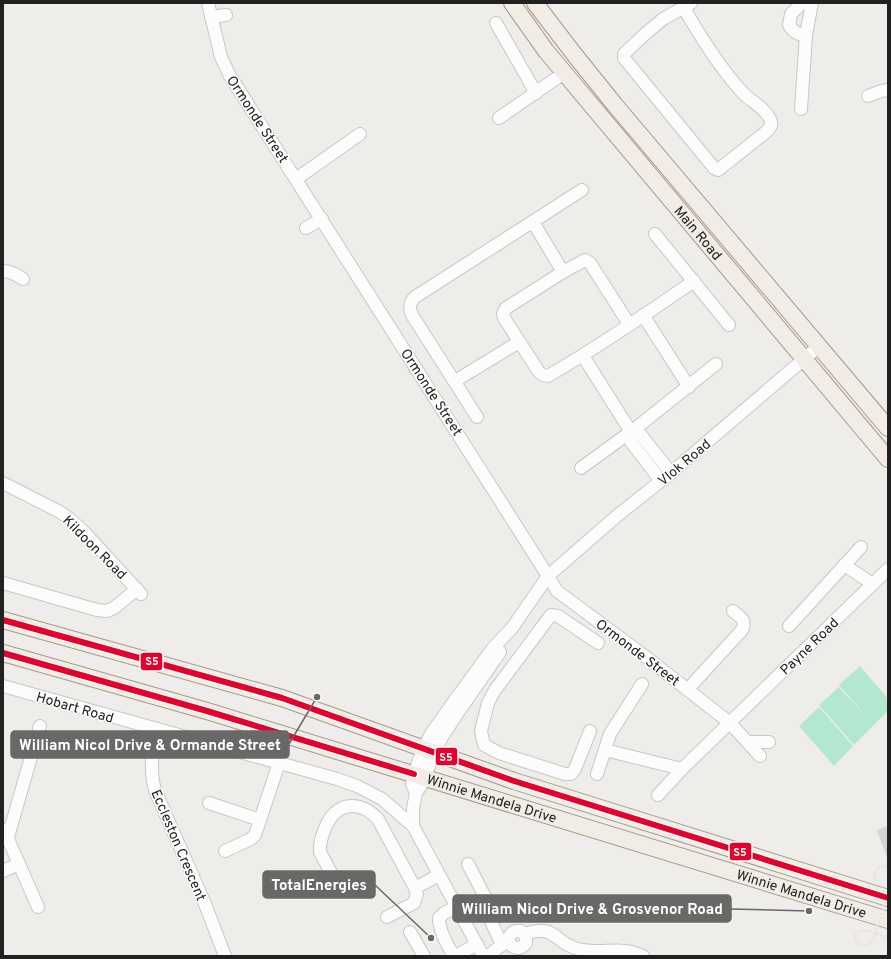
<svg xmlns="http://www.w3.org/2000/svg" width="891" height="959" viewBox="0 0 891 959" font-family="Overpass,sans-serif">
	<rect width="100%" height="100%" fill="#efede9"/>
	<g fill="#b3e8d0">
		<path d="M860,666L888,699V711L874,725L839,685Z"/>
		<path d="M839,687L874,725L854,745L819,705Z"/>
		<path d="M819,707L853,746L834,766L799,726Z"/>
	</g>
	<path fill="#d6d3d0" d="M888,826V858H887L877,830Z"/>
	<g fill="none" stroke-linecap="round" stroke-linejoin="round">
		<g stroke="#c8c7c5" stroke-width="14">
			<g id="minor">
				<path d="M208,3L221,57L230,76L548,576L557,591L642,654L730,723L760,756"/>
				<path d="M802,3L791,14L789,25C793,32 798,35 806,35"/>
				<path d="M684,8C700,36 721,70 744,94C752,102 765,108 770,119C773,125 770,128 766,132L718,170L714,168L624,58V54L627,51L645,34L663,19L691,3"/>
				<path d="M211,17L226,15"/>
				<path d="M496,23L536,93"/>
				<path d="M868,96L881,91L888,90"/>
				<path d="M801,109L806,35L812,3"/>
				<path d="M499,118L564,73"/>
				<path d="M296,179L360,134"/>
				<path d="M533,222L563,272"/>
				<path d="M306,228L322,219"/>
				<path d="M655,234L729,325"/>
				<path d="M3,271C11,271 17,275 23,279"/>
				<path d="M643,315L689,387"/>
				<path d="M629,324L590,263L585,260L563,272L506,308L503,314L504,318L539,372L543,375L548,376C598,347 646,314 694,281"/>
				<path d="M583,356L631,432V442L661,481"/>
				<path d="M455,381L519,342"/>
				<path d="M477,417L412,315C409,308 409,303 415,297L582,190"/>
				<path d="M631,432L641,435L671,473"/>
				<path d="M581,468L636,428L716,364"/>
				<path d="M3,483L60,512L70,519L85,533L141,594"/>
				<path d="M844,565L873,584"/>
				<path d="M3,583L97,610L107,611L114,608L137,589"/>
				<path d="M789,626L861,547"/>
				<path d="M3,686L337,779L357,786L382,799L413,826L483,956"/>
				<path d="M688,689L742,630C747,620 740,617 733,611"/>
				<path d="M156,730C153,750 149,770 155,790L205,904L225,956"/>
				<path d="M590,731L575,769L571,774H565L499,753L484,745L481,731L488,703L495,690L551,615L558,616L598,643"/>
				<path d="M748,742H769"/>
				<path d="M605,750L682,769"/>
				<path d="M597,774L610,734L642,684"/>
				<path d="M416,793L412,784L414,774L423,749L431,734L450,707L493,648L512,628L548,576L618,515L671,473L818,347"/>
				<path d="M658,795L682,769L888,569"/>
				<path d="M209,803L260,820"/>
				<path d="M413,826V808L416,793L422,784L434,753L442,737L459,711L500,652"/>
				<path d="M4,830L38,907"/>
				<path d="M8,837L40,726"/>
				<path d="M225,851L251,839L255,835L279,763"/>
				<path d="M468,864L486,899L488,915L502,945"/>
				<path d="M3,871L19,864"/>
				<path d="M338,886L320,852C319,844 322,836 325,828C336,802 359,799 378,819L415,888L417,894L414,903L387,917"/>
				<path d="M415,888L439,875"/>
				<path d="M410,932L424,956"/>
				<path d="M525,934C557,923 553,943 578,949C601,955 621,945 643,956"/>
				<path d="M454,956C447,945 439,931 439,918L444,913L457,907"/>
				<path d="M456,956L477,944"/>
				<path d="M488,956L508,940C510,933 513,930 521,931L526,937V943C522,948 517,950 512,946L508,940"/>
			</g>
		</g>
		<g stroke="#a69a85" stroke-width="18">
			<g id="major">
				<path id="s1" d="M512,3L546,51L888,459"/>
				<path d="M535,3L574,54L615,105L888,428"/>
				<path d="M3,620L282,698L514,781L888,898"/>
				<path id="s2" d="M3,653L207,711L888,920"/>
			</g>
		</g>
		<g stroke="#ecdbd9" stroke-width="2" stroke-dasharray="2 2" stroke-linecap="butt">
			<path d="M878,881L874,877L878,868L883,866L888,867"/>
			<path d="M875,934L873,939L868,945C848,948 849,915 887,939"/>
		</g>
		<use href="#minor" stroke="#fdfcfc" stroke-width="12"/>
		<use href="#major" stroke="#f2ece6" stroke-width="16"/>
		<path stroke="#ecdbd9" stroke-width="2" stroke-dasharray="2 2" stroke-linecap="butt" d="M875,934L888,894"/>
		<g stroke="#fff" stroke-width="9">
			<g id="bus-1">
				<path d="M3,620L282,698L514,781L888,898"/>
				<path d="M3,653L207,711L414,774"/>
			</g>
		</g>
		<use href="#bus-1" stroke="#e4002b" stroke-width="6"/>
	</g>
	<g text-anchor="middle" stroke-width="3" stroke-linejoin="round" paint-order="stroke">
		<g font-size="14" fill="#212121" stroke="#fff">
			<text transform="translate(258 119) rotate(57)" y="5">Ormonde Street</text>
			<text dy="5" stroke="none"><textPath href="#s1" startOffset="296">Main Road</textPath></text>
			<text transform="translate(432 392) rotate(57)" y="5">Ormonde Street</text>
			<text transform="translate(684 462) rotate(-40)" y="5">Vlok Road</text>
			<text transform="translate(95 547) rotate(45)" y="5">Kildoon Road</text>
			<text transform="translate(809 646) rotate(-44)" y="5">Payne Road</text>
			<text transform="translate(638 652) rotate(37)" y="5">Ormonde Street</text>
			<text transform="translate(75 707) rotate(16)" y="5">Hobart Road</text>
			<text dy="5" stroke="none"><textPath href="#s2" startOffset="510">Winnie Mandela Drive</textPath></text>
			<text transform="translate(179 845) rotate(67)" y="5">Eccleston Crescent</text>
			<text dy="5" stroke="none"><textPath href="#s2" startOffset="834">Winnie Mandela Drive</textPath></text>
		</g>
	</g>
	<path fill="none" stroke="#696867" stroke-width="1.5" d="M317 697L289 744M431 938L375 885M809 911L731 909"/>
	<g fill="#696867" stroke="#fff" stroke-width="1.5">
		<circle cx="317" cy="697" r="4"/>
		<circle cx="431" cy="938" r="4"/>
		<circle cx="809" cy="911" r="4"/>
	</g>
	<g fill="#696867" stroke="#696867" stroke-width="1.5">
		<rect x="11" y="731" width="278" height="27" rx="4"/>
		<rect x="263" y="871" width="112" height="27" rx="4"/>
		<rect x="453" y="895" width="278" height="27" rx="4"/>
	</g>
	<g font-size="15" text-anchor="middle" font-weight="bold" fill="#fff">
		<text x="150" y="750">William Nicol Drive &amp; Ormande Street</text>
		<text x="319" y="890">TotalEnergies</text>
		<text x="592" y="914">William Nicol Drive &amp; Grosvenor Road</text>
	</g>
	<g stroke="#fff" stroke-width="1.5">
		<rect x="140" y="652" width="23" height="19" rx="4" fill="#e4002b"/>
		<rect x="435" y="747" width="23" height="19" rx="4" fill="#e4002b"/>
		<rect x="729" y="842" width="23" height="19" rx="4" fill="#e4002b"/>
	</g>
	<g font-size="11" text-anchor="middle" font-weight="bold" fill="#fff">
		<text x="152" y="665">S5</text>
		<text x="446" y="761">S5</text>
		<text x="740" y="856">S5</text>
	</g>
	<rect width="891" height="959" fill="none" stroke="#212121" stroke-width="8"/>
</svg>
